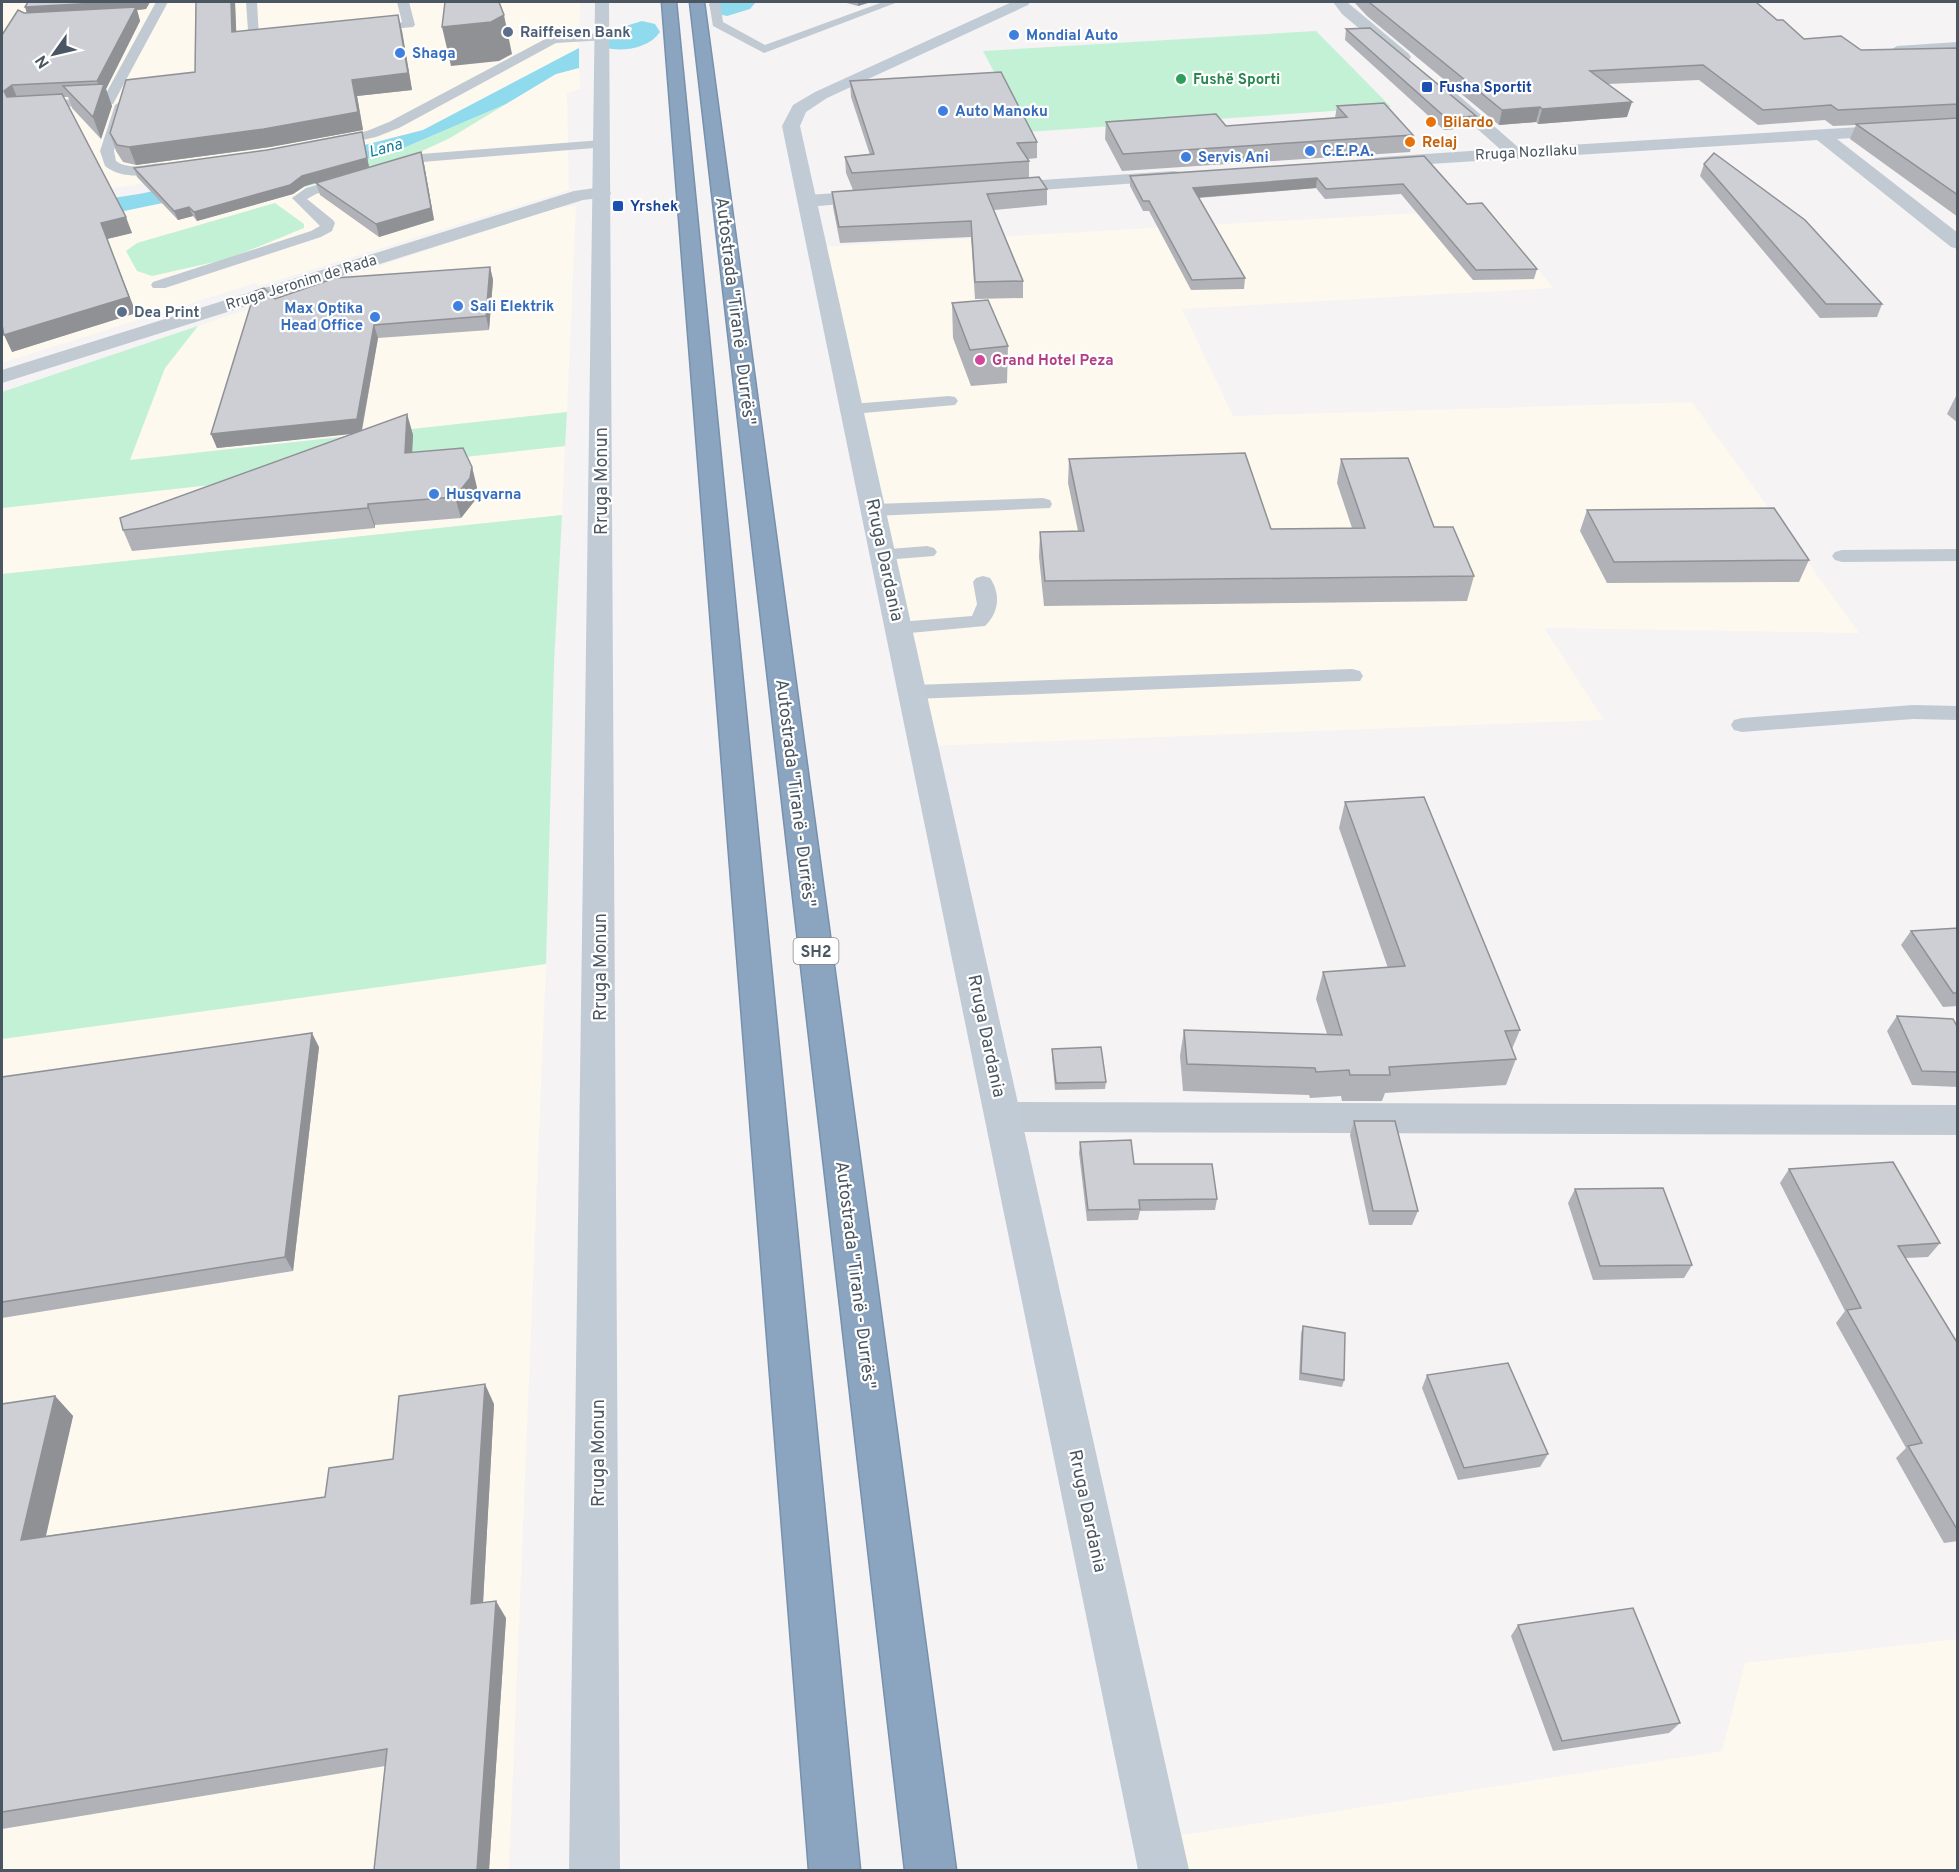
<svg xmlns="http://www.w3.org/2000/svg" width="1959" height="1872" viewBox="0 0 1959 1872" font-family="Overpass,sans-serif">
	<rect width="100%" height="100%" fill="#f5f3f3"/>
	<g fill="#fdf9ef">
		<path d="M2,2H580L579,48L423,130L306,160L2,204Z"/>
		<path d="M579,68L580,89L567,93L569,190L259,286L255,283L2,363V240L35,223L407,158L450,138L556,74Z"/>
		<path d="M576,206L567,412L129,460L165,368L198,326L555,208Z"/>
		<path d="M1490,209L1553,288L1182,309L1233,416L1692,402L1859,633L1544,628L1604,720L925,746L818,247Z"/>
		<path d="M565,446L562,515L2,574V508Z"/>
		<path d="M546,964L509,1870H2V1039Z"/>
		<path d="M1957,1639V1870H1164L1157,1839L1722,1751L1745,1663Z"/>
	</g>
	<g fill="#c3f1d5">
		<path d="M1316,31L1391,107L1026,132L983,51Z"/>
		<path d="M506,104L450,138L407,158L305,187L276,179L394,152Z"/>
		<path d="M275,203L304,224V228L228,259L152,276L137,271L126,251L137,243Z"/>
		<path d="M198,326L165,368L130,460L567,412L565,446L2,508V392Z"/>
		<path d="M562,515L554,663L546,964L2,1039V574Z"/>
	</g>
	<path fill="#90daee" d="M579,48V68L556,74L506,104L394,152L326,169L110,214L2,215L139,194L306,160L423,130Z"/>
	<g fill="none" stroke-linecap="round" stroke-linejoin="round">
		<g fill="#90daee" fill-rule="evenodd">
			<path d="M712,2H756L750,9L727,16L714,13L709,5Z"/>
			<path d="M642,21L655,24L660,32C649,48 624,52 606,48L600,40L606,32Z"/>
		</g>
		<g stroke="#7690ad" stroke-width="3">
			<g id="highway">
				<path d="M662,2H676L860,1870H809Z"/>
				<path d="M690,2H704L956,1870H905Z"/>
			</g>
		</g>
		<g fill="#c1cad2" fill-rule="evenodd">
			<path d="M156,2H168L113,104L27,109L26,106L27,103L32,102L104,97Z"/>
			<path d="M246,2H257L259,38L276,35L282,39L280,42L249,45Z"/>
			<path d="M397,2H409L415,25L413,27L362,32V28L402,22Z"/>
			<path d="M709,2H720L723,22L765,45L883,2H898L764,53L713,26Z"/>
			<path d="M602,33L608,37L606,40L556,43L399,128L376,137L330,147L323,143L325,140L367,131L389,122L549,37Z"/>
			<path d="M121,101L127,105L114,151L116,161C135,175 164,155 176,167L174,170C152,175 124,181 105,166L100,151L115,105Z"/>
			<path d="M602,140L607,141L609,144L607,147L422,162L389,171L382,167L384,164L421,154Z"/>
			<path d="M351,175L358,179L356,182L316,194L307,199L333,220L335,223L332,231L321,237L165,288H153L151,285L153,282L311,231L320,226L292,198L306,188Z"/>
			<path d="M949,396L955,397L958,401L955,405L852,414L846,413L843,409L846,405L852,404Z"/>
			<path d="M1043,498L1050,500L1052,504L1050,508L874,516L867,514L864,510L867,506L874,504Z"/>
			<path d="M927,546L934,548L937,552L934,556L884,560L877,558L874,554L877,550Z"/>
			<path d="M1958,549V561L1842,562L1835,560L1832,556L1835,552L1842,550Z"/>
			<path d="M983,576L990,578C1001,594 999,613 985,626L899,634L892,632L889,628L892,624L899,622L972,616L977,604L973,582L976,578Z"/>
			<path d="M1352,669L1360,671L1363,676L1360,681L914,699L906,697L903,692L906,687L914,685Z"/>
			<path d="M1913,705L1958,706V720L1913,719L1742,732L1734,730L1731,725L1734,720L1742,718Z"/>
		</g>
		<g fill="#c1cad2" fill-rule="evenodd">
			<path d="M1333,2H1347L1409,54L1411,57L1409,60H1397L1342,14Z"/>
			<path d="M1958,42V52L1897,56L1889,51L1897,46Z"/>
			<path d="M1443,85L1449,87L1519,148L1958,121V131L1837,139L1958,233V249L1951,247L1817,140L1381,167L1375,166L1372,162L1375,158L1381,157L1500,149L1437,93L1435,90Z"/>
			<path d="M1174,171L1180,172L1183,176L1180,180L998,193L992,192L989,188L992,184L998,183Z"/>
			<path d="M602,187L609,189L611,193L609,197L583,200L2,383V370L574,191Z"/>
			<path d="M878,190L885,192L887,196L885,200L808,207L801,205L799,201L801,197L808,195Z"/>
			<path d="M1004,1102L1958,1105V1135L1004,1132L991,1127L986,1117L991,1107Z"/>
		</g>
		<g fill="#c1cbd6" fill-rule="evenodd">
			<path d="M595,2H609L620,1870H569Z"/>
			<path d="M1012,2H1030L1028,5L827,98L806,112L800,126L1189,1870H1138L782,126L793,105L815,92Z"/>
		</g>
		<use href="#highway" fill="#8ba5c1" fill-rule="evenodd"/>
	</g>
	<g fill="#b0b2b7">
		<path d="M28,2H150L146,9L137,10L140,21L106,89L112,106L101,139L72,108L68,97H63L132,233L107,239L136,313L12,352L2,35L24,13H27Z"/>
		<path d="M196,2H235L236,32L402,31L412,90L357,96L363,130L270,147L136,165L123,162L116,151L110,133L195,72Z"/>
		<path d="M843,2H871L858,6Z"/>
		<path d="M1354,2H1756L1777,20L1804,39L1861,50L1958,48V217L1850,139L1856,125L1833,126L1825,120L1758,125L1699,80L1608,84L1627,117L1538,124L1536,122L1499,125L1367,16Z"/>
		<path d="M1346,29L1476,116L1474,127L1444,130L1345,40Z"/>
		<path d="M850,81L1037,142V158L1028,159L1029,161V178L853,190L846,173L845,157L870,155L851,97Z"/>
		<path d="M1337,106L1413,135L1410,152L1122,171L1105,139L1106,122L1226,126L1335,118Z"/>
		<path d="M362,132L369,167L305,186L293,194L197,221L193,216L178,220L137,177L134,168L267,150Z"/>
		<path d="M1424,156L1467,204L1537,269L1534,279L1473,280L1401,194L1325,199L1316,188L1199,198L1245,278L1244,289L1191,290L1149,211H1143L1130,186V176Z"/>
		<path d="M424,164L434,220L379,237L320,195L316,183Z"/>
		<path d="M1704,164L1882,304L1877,317L1820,318L1700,176Z"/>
		<path d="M1047,189V205L994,210L1023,281V298L975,299L971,237L840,243L833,207L832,192Z"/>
		<path d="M490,267L493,280L489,330L378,338L362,431L407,414L413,435L412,452L472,467L477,488L476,499L461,518L375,525V528L132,551L123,530L354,433L217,448L211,434L275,299Z"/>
		<path d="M952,303L1008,346L1007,383L971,386L953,338Z"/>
		<path d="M1957,394H1958V423L1947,414Z"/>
		<path d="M1069,459L1271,529L1352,528L1337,483L1341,459L1434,527L1474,576L1467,601L1044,606L1039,557L1040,532L1078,531L1068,483Z"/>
		<path d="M1587,510L1809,560L1799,582L1607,583L1580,531Z"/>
		<path d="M1345,802L1520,1030L1512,1049L1516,1059L1506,1085L1385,1093L1382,1101H1342L1341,1096L1310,1098L1309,1095L1183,1091L1180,1056L1184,1030L1327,1034L1316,999L1323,972L1388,968L1339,828Z"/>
		<path d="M1958,928V1006L1943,1007L1901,945L1911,931Z"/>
		<path d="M1897,1016L1958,1028V1087L1912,1085L1887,1031Z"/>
		<path d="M319,1047L293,1271L2,1318V1077Z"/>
		<path d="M1052,1049L1106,1082L1105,1089L1055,1090L1052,1056Z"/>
		<path d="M1354,1121L1418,1211L1412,1225H1369L1350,1135Z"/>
		<path d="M1080,1142L1217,1199L1215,1210L1140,1211L1138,1220L1087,1221L1079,1153Z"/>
		<path d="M1789,1169L1940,1243L1928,1257L1905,1258L1958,1344V1541L1944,1543L1896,1458L1906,1448L1836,1323L1845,1311L1780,1183Z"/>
		<path d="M1575,1189L1692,1265L1684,1278L1593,1280L1568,1203Z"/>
		<path d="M1303,1326L1344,1380L1342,1387L1299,1380L1301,1333Z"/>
		<path d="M1427,1375L1548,1454L1540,1467L1458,1480L1422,1388Z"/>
		<path d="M55,1396L73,1416L45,1536L325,1497L494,1404L483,1603L506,1618L489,1870H374L385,1766L2,1829V1404Z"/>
		<path d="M1518,1625L1680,1723L1669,1733L1553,1751L1511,1636Z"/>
	</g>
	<g fill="#909195">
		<path d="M115,2H150L146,9L137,10L140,21L106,89L112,106L101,139L93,117L101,92L97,81L28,17L25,7Z"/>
		<path d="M231,2H235L237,49L232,32Z"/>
		<path d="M858,2H871L858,6Z"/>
		<path d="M398,15L402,31L412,90L357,96L363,130L270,147L136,165L129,147L352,80Z"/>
		<path d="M504,15L512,54L499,61L451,66L442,27Z"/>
		<path d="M12,85L18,100L10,105L4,91Z"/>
		<path d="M1632,102L1627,117L1538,124L1542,109Z"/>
		<path d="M1540,107L1536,122L1499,125L1502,110Z"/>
		<path d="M1476,116L1474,127L1444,130L1446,118Z"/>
		<path d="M362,132L369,167L305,186L293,194L197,221L194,212Z"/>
		<path d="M421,152L424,164L434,220L379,237L376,224Z"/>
		<path d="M1317,178L1316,188L1192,198L1193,188Z"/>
		<path d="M189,207L193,216L178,220L174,211Z"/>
		<path d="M126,217L132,233L107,239L136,313L12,352L4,335L101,223Z"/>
		<path d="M490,267L493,280L489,330L486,316Z"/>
		<path d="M374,325L378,338L361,433L217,448L211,434Z"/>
		<path d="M407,414L413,435L411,474L405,453Z"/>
		<path d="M472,467L477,488L476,499L461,518L455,497Z"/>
		<path d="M368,504L375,525V528L368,508Z"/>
		<path d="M312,1033L319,1047L293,1271L285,1257Z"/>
		<path d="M485,1384L494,1404L482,1621L471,1604Z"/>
		<path d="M55,1396L73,1416L41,1558L21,1540Z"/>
		<path d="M496,1601L506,1618L489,1870H477Z"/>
	</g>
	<g fill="#cdcfd5" stroke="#909195" stroke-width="1.5">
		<path d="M28,2H115L25,7Z"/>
		<path d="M196,2H231L232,32L398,15L408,73L352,80L358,112L264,129L129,147L117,145L110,133L126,80L195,72Z"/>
		<path d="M445,2H499L504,15L491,22L442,27Z"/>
		<path d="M1369,2H1756L1777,20H1783L1804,39L1841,36L1861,50L1958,48V104L1838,110L1831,105L1763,110L1703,65L1590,71L1632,102L1542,109L1540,107L1502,110Z"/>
		<path d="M136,7L97,81L12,85L4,91L7,97L62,94L126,217L101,223L129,297L4,335L2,325V35L18,10L24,13Z"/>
		<path d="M1370,28L1476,116L1446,118L1346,29Z"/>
		<path d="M1001,72L1037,142L1017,143L1029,161L852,173L845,157L874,154L850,81Z"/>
		<path d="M104,84L93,117L63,86Z"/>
		<path d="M1384,103L1413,135L1123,154L1106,122L1216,114L1226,126L1347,117L1337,106Z"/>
		<path d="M1958,118V195L1856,124Z"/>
		<path d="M362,132L367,158L302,176L290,185L194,212L189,207L174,211L134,168L267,150Z"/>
		<path d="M421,152L431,208L376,224L316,183Z"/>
		<path d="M1714,153L1805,220L1882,304H1826L1704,164Z"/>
		<path d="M1424,156L1467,204L1482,203L1537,269L1476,270L1403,184L1326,189L1317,178L1193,188L1245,278L1192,280L1149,201H1143L1130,176Z"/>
		<path d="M1039,177L1047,189L987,194L1023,281L975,282L971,221L839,227L832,192Z"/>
		<path d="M490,267L486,316L374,325L357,419L211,434L255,291L264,288L275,299L335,278Z"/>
		<path d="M988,300L1008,346L970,350L952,303Z"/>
		<path d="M407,414L405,453L463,448L472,467L470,478L455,497L368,504V508L123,530L120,518Z"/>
		<path d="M1245,453L1271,529L1365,528L1341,459L1408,458L1434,527H1453L1474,576L1045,581L1040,532L1084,531L1069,459Z"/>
		<path d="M1774,508L1809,560L1614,562L1587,510Z"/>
		<path d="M1424,797L1520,1030L1505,1031L1516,1059L1389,1067L1390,1075H1350L1349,1070L1316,1072L1315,1068L1187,1064L1184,1030L1342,1035L1323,972L1405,966L1345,802Z"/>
		<path d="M1958,928V993H1953L1911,931Z"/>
		<path d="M1897,1016L1953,1019L1958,1028V1072L1922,1071Z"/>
		<path d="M312,1033L285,1257L2,1302V1077Z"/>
		<path d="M1101,1047L1106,1082L1056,1083L1052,1049Z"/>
		<path d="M1354,1121H1395L1418,1211H1373Z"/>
		<path d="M1131,1140L1134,1164H1212L1217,1199L1139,1200L1140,1209L1088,1210L1080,1142Z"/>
		<path d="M1893,1162L1940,1243L1898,1246L1958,1344V1531L1908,1446L1922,1443L1847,1310L1861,1308L1789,1169Z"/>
		<path d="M1663,1188L1692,1265L1600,1266L1575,1189Z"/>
		<path d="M1303,1326L1345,1333L1344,1380L1301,1373Z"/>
		<path d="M1508,1363L1548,1454L1464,1468L1427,1375Z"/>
		<path d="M485,1384L471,1604L496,1601L477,1870H374L387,1749L2,1812V1404L55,1396L21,1540L325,1497L329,1468L393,1459L399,1396Z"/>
		<path d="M1633,1608L1680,1723L1562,1741L1518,1625Z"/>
	</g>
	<g fill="#5c6f8a" stroke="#fff" stroke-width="2">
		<circle cx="508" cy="32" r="6"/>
		<circle cx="122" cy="312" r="6"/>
	</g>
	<g fill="#3f7fe0" stroke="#fff" stroke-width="2">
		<circle cx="1014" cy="35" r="6"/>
		<circle cx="400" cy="53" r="6"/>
		<circle cx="943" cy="111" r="6"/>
		<circle cx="1310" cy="151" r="6"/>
		<circle cx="1186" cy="157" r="6"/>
		<circle cx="458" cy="306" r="6"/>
		<circle cx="375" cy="317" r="6"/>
		<circle cx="434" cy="494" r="6"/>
	</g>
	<circle fill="#2e9e5b" stroke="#fff" stroke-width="2" cx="1181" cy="79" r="6"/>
	<g fill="#1a4fb4" stroke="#fff" stroke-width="2">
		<rect x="1421" y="81" width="12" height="12" rx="3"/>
		<rect x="612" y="200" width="12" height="12" rx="3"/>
	</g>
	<g fill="#e8710a" stroke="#fff" stroke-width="2">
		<circle cx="1431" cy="122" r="6"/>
		<circle cx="1410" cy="142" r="6"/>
	</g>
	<circle fill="#d1479c" stroke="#fff" stroke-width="2" cx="980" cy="360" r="6"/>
	<g text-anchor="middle" stroke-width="4.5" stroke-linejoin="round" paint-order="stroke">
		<g font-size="15" font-weight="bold" fill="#4e5e75" stroke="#fff" text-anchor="start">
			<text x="520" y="37">Raiffeisen Bank</text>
			<text x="134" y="317">Dea Print</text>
		</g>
		<g font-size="15" font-weight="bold" fill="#366cbe" stroke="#fff" text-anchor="start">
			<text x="1026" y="40">Mondial Auto</text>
			<text x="412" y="58">Shaga</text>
			<text x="955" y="116">Auto Manoku</text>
			<text x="1322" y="156">C.E.P.A.</text>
			<text x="1198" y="162">Servis Ani</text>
			<text x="470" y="311">Sali Elektrik</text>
			<text x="363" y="313" text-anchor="end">Max Optika<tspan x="363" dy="17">Head Office</tspan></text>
			<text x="446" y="499">Husqvarna</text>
		</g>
		<g font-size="15" font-weight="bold" fill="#27864d" stroke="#fff" text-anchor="start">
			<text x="1193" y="84">Fushë Sporti</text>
		</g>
		<g font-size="15" font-weight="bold" fill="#164399" stroke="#fff" text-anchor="start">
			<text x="1439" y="92">Fusha Sportit</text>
			<text x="630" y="211">Yrshek</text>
		</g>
		<g font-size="15" font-weight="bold" fill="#c56008" stroke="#fff" text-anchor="start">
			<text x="1443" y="127">Bilardo</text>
			<text x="1422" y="147">Relaj</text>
		</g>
		<g font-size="15" fill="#4a5661" stroke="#fff">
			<text transform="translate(1526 152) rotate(-3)" y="5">Rruga Nozllaku</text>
			<text transform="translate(301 282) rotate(-17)" y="5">Rruga Jeronim de Rada</text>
		</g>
		<g font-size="15" font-weight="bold" fill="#b23c85" stroke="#fff" text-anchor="start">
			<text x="992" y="365">Grand Hotel Peza</text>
		</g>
		<g font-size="16" font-style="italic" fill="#0c7c9b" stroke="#fff">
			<text transform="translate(385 147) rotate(-15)" y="6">Lana</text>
		</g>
		<rect fill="#fff" stroke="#808990" stroke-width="1.5" x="793.5" y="938" width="45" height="26" rx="4.5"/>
		<g font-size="16" font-weight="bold" fill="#4a5661">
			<text x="816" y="957">SH2</text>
		</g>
		<g font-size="18" fill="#4a5661" stroke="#fff">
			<text transform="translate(736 311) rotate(83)" y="6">Autostrada "Tiranë - Durrës"</text>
			<text transform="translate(601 481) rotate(-90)" y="6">Rruga Monun</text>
			<text transform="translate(885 560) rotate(78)" y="6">Rruga Dardania</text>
			<text transform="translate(796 793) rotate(83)" y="6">Autostrada "Tiranë - Durrës"</text>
			<text transform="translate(600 967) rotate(-90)" y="6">Rruga Monun</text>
			<text transform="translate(987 1036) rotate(78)" y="6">Rruga Dardania</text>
			<text transform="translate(856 1275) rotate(83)" y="6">Autostrada "Tiranë - Durrës"</text>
			<text transform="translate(598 1453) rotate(-90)" y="6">Rruga Monun</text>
			<text transform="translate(1088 1511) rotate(78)" y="6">Rruga Dardania</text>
		</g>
	</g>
	<rect width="1959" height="1872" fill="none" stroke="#4a5661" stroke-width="6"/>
	<g transform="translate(54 54) rotate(236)" stroke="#ffffff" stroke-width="4.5" paint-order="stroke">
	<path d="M0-4.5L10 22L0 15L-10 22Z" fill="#4a5661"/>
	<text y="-9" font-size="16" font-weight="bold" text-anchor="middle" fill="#4a5661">N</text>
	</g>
</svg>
